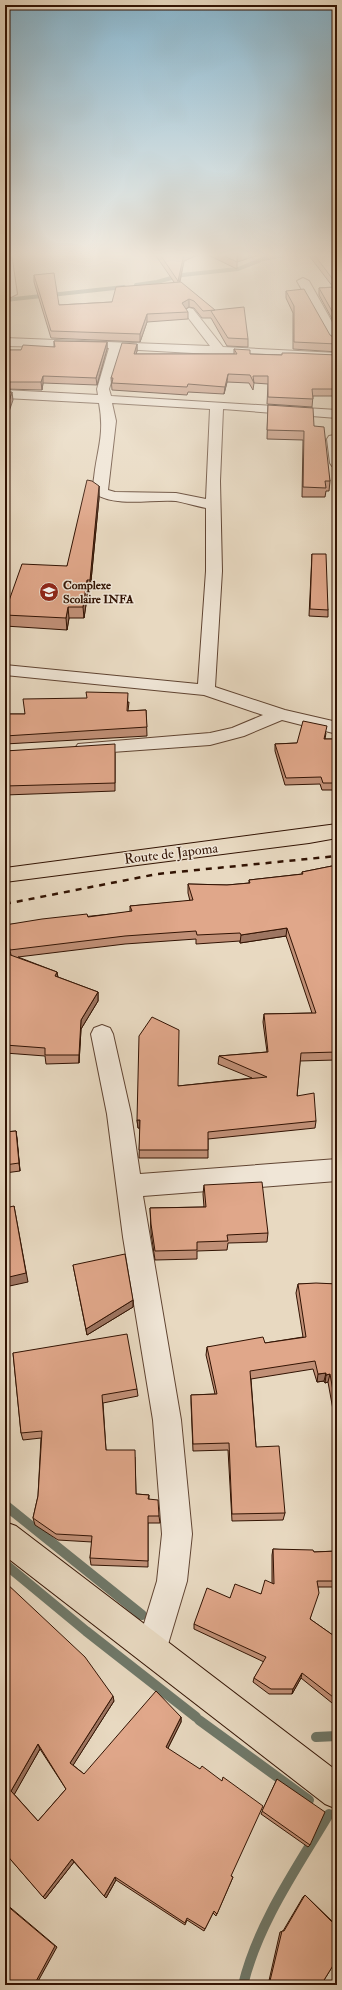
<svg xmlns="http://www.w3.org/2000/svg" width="342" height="1990" viewBox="0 0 342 1990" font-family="'IM FELL Double Pica',serif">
	<rect width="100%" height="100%" fill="#e8d9c1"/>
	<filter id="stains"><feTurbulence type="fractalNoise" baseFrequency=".005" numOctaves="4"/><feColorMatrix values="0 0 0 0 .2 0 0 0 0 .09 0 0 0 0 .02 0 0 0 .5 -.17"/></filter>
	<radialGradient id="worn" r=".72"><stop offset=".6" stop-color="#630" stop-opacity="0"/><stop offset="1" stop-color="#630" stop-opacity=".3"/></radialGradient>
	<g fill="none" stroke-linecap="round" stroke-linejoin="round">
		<g stroke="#6f7869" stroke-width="4">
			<path d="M136,285L157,282L182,275L238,269L263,259L296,253"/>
			<path d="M5,300L124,287"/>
		</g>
		<g stroke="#6f7869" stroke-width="10">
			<path d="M5,1505L142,1615"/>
			<path d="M5,1564L86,1631L196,1717"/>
			<path d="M199,1720L309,1800"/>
			<path d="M316,1737L337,1736"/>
			<path d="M243,1985C258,1923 297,1868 329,1814"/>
		</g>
		<g stroke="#604432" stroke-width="2">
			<g id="minor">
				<path d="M5,253H11L17,294L11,297L5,294Z"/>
				<path d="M303,278L309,281L337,331V346L331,342L297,281Z"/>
				<path d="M189,308L193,309L223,347L337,353V361L121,349L109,389L111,396L337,410V418L223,409L220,481L222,571L215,687L285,710L337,722V734L282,720L244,736L210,745L84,754L78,752L75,748L78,744L210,733L232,728L263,715L204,695L5,675V665L198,684L206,571V508C196,506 186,503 176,501C153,499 118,507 97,495C92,493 93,483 94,478C97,449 105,435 99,403L5,398V390L98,395L97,389L109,348L5,346V338L210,346L183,311ZM112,403L210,409L206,499L176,493L115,492L108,490L116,421Z"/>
				<path d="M334,435L337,436V467L332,466L330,463L327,439L329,436Z"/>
				<path d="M102,1025L110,1028L113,1034L131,1114L140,1174L337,1159V1181L143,1196L181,1420L192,1534L187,1581L163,1661L152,1666L141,1661L136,1650L157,1581L162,1534L153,1420L123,1237L107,1114L91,1034L94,1028Z"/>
			</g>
		</g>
		<g stroke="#321303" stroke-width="2">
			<g id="major">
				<path d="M337,824V838L309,843L5,882V868Z"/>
				<path d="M5,1522L16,1526L337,1771V1809L325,1804L5,1556Z"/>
			</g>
		</g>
		<use href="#minor" fill="#f0e6d7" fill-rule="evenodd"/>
		<use href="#major" fill="#e8d9c1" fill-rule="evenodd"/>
		<path stroke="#321303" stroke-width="2.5" stroke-dasharray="6 6" stroke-linecap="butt" d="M5,904L157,874L337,856"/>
	</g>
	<g fill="#c19077" stroke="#321303" fill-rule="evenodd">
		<path d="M154,253H202L184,261L180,282L248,339V347L227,346L211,318H202L194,308L189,307L185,309L188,312V319L147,322L140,342L51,338L34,282V275L59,305L112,302L174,282Z"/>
		<path d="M204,253H265L237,262V269Z"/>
		<path d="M307,253H337V328L319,295V288L333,287Z"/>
		<path d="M286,291L330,335L337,340V352L293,349V313L286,298Z"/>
		<path d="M54,341L107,342V349L97,385L43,383L42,390L5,389V350H21L54,347Z"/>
		<path d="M137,344V351L136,354H234V349L250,354L282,355H337V396H313L312,407L267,404L268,384L254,383L253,390L249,383L227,382L224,394L188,392L187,395L112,390L111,378Z"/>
		<path d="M268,405L314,426L330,481L329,491H326L325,497H302L303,440L267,439Z"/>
		<path d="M99,486V498L90,591H88L84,618H69L67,630L5,626V615L67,566Z"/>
		<path d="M312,554L328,610V617L309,616Z"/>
		<path d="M129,702L128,711L146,710L147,736L5,744V714H24Z"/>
		<path d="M326,733L325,739H337V790H322L320,784L285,785L275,751V744L297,743Z"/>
		<path d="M5,751L115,753V791L5,795Z"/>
		<path d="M337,865V1067L335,1060L300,1061L297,1096L316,1121L315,1128L208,1139V1158H139L140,1128H138L137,1120L178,1086L252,1078L218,1064L219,1056L267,1052L263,1022L264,1014L312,1013L286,936L240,943V941L196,944V939L125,944L18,957L57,972L58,977L98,992V1001L81,1029L79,1063L46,1064L45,1056L5,1053V953L11,955L6,933L5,925L130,912V906L190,901L188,893V884L227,885L249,883V880L302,874V872Z"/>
		<path d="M16,1131L20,1171L5,1173V1132Z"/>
		<path d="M204,1185L268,1233L267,1242L228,1243L227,1250L197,1251V1259L155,1260L151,1233L150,1208L204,1207L203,1194Z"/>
		<path d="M73,1265L133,1300V1307L87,1335Z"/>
		<path d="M298,1284H337V1432L328,1382L325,1383L324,1381L317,1382L313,1369L251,1379L256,1447L285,1513L283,1520L232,1521L228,1450L193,1451L191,1403V1395L215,1394L206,1355L207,1347L265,1343L303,1337L296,1293Z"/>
		<path d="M13,1353L137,1389L138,1396L103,1403L106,1450L135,1457L136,1494L149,1495V1499L159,1516L160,1523H148V1567L91,1565L90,1558L92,1542L58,1540L35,1525L33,1518L38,1496L41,1438L23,1440L21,1433Z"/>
		<path d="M273,1549L314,1552L337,1551V1587H318L310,1619L337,1638V1707L301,1678L292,1694H269L253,1682L254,1678L264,1662L194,1629V1624L230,1598L261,1594L272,1583V1555Z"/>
		<path d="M5,1582L114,1701L73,1765L84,1774L181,1717V1722L168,1748L231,1876L233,1877L216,1916L213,1913L204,1931L187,1920L185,1925L116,1880L106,1898L74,1862L45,1899L5,1853ZM40,1749L66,1789L38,1821L14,1794Z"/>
		<path d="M277,1779L310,1845L308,1847L261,1814Z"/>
		<path d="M305,1895L332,1921L337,1914V1959L321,1985H268L280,1932L283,1931L303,1897Z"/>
	</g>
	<g fill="#9d7561" stroke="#321303">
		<path d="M187,253H202L184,261L178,288V281L184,254Z"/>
		<path d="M246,253H265L237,262V256Z"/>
		<path d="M189,299V307L182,311V303Z"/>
		<path d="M147,314V322L140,342V334Z"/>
		<path d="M107,342V349L97,385L96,378Z"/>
		<path d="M137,344V351L134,361V354Z"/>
		<path d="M228,374L227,382L224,394L225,387Z"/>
		<path d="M43,376V383L42,390L41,382Z"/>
		<path d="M12,392L13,400L5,423V413Z"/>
		<path d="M99,486V498L90,591V580Z"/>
		<path d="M87,580L88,591L84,618L83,607Z"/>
		<path d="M68,607L69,618L67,630L66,618Z"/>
		<path d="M287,928L286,936L240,943L241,935Z"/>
		<path d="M57,972L58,981L55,976Z"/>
		<path d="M98,992V1001L81,1029L79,1063V1055L81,1020Z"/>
		<path d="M137,1120H140V1128H138Z"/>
		<path d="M16,1131L17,1138L20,1171L19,1163Z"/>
		<path d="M14,1206L28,1282L5,1287V1278Z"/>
		<path d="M133,1300V1307L87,1335L86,1329Z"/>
		<path d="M326,1373L324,1381L317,1382L318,1374Z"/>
		<path d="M330,1374L328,1382L325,1383L326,1375Z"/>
		<path d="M302,1673L301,1678L292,1694L293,1689Z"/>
		<path d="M113,1696L114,1701L72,1767L70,1763Z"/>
		<path d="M181,1717V1722L166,1752V1747Z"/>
		<path d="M38,1744L40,1749L14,1795L11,1791Z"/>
		<path d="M72,1859L74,1862L45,1899L43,1897Z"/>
		<path d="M115,1877L116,1880L106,1898L104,1896Z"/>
		<path d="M5,1903L57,1947L36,1985H34Z"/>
	</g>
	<g fill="#e0a78a" stroke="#321303" fill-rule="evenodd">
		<path d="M159,253H187L184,254L178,281Z"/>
		<path d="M218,253H246L237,256V262Z"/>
		<path d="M313,253H337V285Z"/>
		<path d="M54,273L59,305L112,302L116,287L181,282L215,310L244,307L248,339L228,338L211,311L215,310L203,311L194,301L189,299L182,303L188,312L147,314L140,334L51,331L34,275Z"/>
		<path d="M337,287V320L319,288Z"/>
		<path d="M304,289L330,335L337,340V344L294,342V306L286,291Z"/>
		<path d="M54,341L107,342L96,378L43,376L41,382H5V350H21L23,345L55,347Z"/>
		<path d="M122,343L137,344L134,354H237L234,349L250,350V354L282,355V353H292L337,355V380H336L337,384V389H312L313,399L268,397V376H253L254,383L250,375L228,374L225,387L188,384L187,387L112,383L113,378H111Z"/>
		<path d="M5,392H12L5,413Z"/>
		<path d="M268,405L313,408L314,426L324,427L330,481H325L326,488L303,487L304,431L267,430Z"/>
		<path d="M87,480L92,481L99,486L90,580H87L83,607H68L66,618L5,615V612L22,564L67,566Z"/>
		<path d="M312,554H326L328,610L310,609Z"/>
		<path d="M86,692L128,693L127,711L146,710L147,727L5,736V714H25L23,699L87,698Z"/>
		<path d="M303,721L327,726L324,739H337V783H323L321,777L286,778L275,744L297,743Z"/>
		<path d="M115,744V783L5,786V751Z"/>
		<path d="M337,865V969H336L337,972V1054V1052L301,1053L297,1096L314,1093L316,1121L208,1132V1150H139L140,1120H137L139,1036L152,1017L179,1030L178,1086L267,1077L219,1056L268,1052L264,1014L316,1013L287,928L241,935L240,933L197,935L196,931L125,936L10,950L5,925L42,919L87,914L88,917L132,911L130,906L193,900L188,884L227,885L250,883L249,880L303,874L302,872Z"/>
		<path d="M5,953L57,972L55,976L98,992L81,1020L79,1055H45V1048L5,1045Z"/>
		<path d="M16,1131L19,1163L5,1165V1132Z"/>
		<path d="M262,1182L268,1233L227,1235L228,1241L197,1242V1250L155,1251L151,1224L150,1208L206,1207L204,1185Z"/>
		<path d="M14,1206L26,1273L5,1278V1208Z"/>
		<path d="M125,1254L133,1300L86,1329L73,1265Z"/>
		<path d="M316,1283L337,1284V1413L330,1374L326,1375V1373L318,1374L315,1361L250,1371L256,1447L279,1446L285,1513L232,1514L229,1443L193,1444L191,1395L217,1394L207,1347L263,1337L265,1343L306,1337L298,1284Z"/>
		<path d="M127,1334L137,1389L102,1395L106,1450H135L136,1494L149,1495L148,1499L158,1500L159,1516H148V1561L90,1558L92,1536L56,1534L33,1518L38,1496L42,1431L21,1433L13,1353Z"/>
		<path d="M273,1549L313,1550L314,1552L337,1551V1581H317L319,1593L310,1619L337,1638V1700L302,1673L293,1689H271L254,1678L266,1657L194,1624L207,1588L230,1598L235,1584L261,1594L265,1580L274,1584Z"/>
		<path d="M5,1582L85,1657L113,1696L70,1763L84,1774L156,1691L181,1717L166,1747L200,1769L202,1766L222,1781L223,1777L263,1806L231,1876L233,1877L217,1914L214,1911L205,1929L187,1918L185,1923L115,1877L104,1896L72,1859L43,1897L5,1853ZM38,1744L66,1789L38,1821L11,1791Z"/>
		<path d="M277,1779L325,1812L310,1845L262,1811Z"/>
		<path d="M305,1895L332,1922L337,1916V1959L321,1985H269L282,1931H284Z"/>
		<path d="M5,1904L55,1946L34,1985H5Z"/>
		<path d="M124,1980L128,1985H121Z"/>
	</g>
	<linearGradient id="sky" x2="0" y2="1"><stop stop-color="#88b7d0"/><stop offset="0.48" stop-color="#f5eee3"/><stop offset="1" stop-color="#f5eee3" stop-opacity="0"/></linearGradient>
	<rect width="342" height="531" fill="url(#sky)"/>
	<defs>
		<g id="school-disc" transform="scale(1)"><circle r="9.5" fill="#8f2418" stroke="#f0e6d7"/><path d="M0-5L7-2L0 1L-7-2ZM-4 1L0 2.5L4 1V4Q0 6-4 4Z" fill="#fff"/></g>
	</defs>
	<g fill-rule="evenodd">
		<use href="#school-disc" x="49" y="592"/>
	</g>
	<g text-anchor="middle" stroke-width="3" stroke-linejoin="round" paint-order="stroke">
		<g font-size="12" font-weight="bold" fill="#321303" stroke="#f0e6d7" text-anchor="start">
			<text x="63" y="589">Complexe<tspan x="63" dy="14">Scolaire INFA</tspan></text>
		</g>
		<g font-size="14" fill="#321303" stroke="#f0e6d7">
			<text transform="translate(171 853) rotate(-7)" y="5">Route de Japoma</text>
		</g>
	</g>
	<rect width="342" height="1990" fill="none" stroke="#e8d9c1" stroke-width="20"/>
	<rect x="6" y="6" width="330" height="1978" fill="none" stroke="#321303" stroke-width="2"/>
	<rect x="10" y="10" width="322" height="1970" fill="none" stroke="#321303"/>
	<rect width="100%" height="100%" filter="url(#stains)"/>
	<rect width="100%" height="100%" fill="url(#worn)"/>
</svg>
